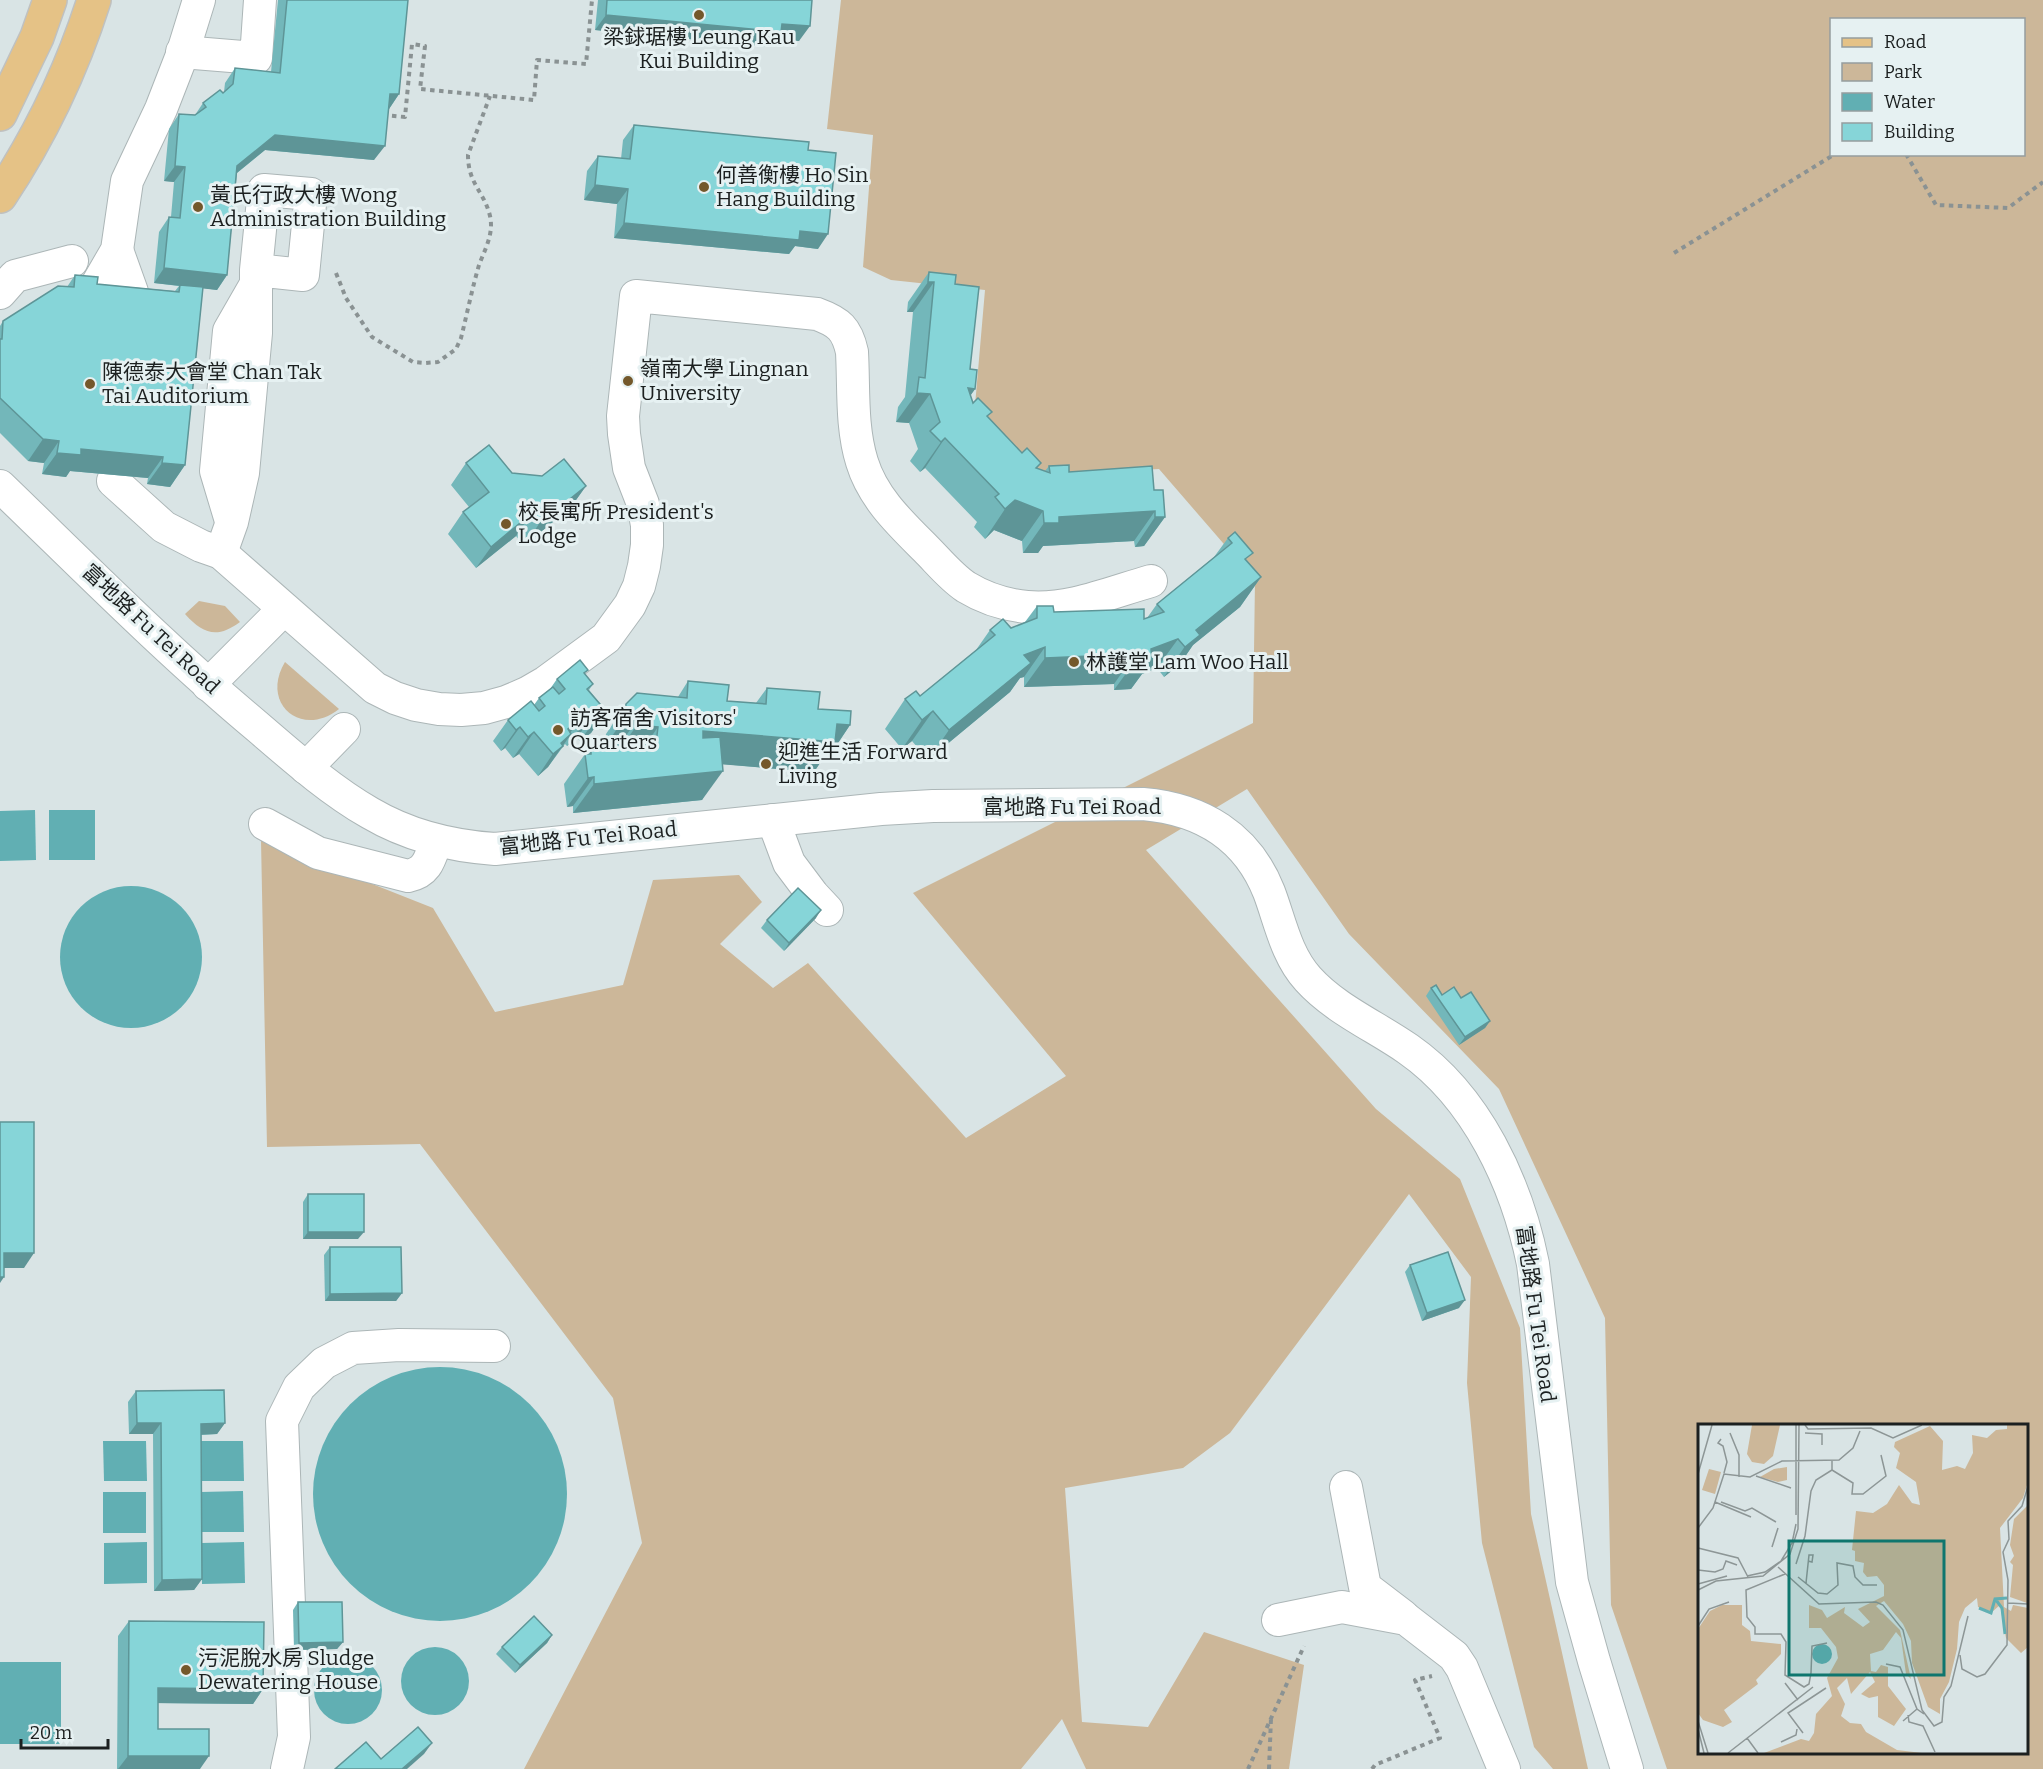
<svg xmlns="http://www.w3.org/2000/svg" width="2043" height="1769" viewBox="0 0 2043 1769" font-family="Bitter,'Noto Sans TC',serif">
	<rect width="100%" height="100%" fill="#d9e4e5"/>
	<g fill="#ccb799" fill-rule="evenodd">
		<path d="M841,0H2043V1769H1667L1611,1605L1605,1318L1499,1089L1349,934L1247,789L1146,850L1376,1109L1460,1179L1520,1328L1531,1514L1588,1769H1553L1534,1747L1482,1543L1467,1383L1471,1277L1409,1194L1230,1433L1183,1468L1065,1488L1082,1722L1148,1727L1204,1632L1304,1665L1289,1769H1086L1062,1719L1021,1769H524L642,1543L613,1398L420,1144L267,1147L261,840L433,908L495,1012L623,985L653,880L739,875L762,902L720,944L773,988L808,963L966,1138L1066,1076L913,893L1253,723L1255,580L1159,469L1031,476L974,417L985,290L891,280L863,267L873,135L827,129ZM1832,20H2024V154H1832ZM1700,1426H2026V1752H1700Z"/>
		<path d="M199,601L225,606L240,622C217,639 203,634 185,614Z"/>
		<path d="M285,662L339,709C301,739 260,703 285,662Z"/>
	</g>
	<g fill="#61afb3">
		<path d="M35,810L36,860L0,861V811Z"/>
		<rect x="49" y="810" width="46" height="50"/>
		<circle cx="131" cy="957" r="71"/>
		<circle cx="440" cy="1494" r="127"/>
		<path d="M103,1441H146L147,1481H104Z"/>
		<path d="M200,1441H243L244,1481H201Z"/>
		<path d="M243,1491L244,1532H201V1492Z"/>
		<rect x="103" y="1492" width="43" height="41"/>
		<path d="M147,1542V1583L104,1584V1543Z"/>
		<path d="M244,1542L245,1583L202,1584L201,1543Z"/>
		<circle cx="435" cy="1681" r="34"/>
		<circle cx="348" cy="1690" r="34"/>
		<rect x="0" y="1662" width="61" height="82"/>
	</g>
	<g fill="none" stroke-linecap="round" stroke-linejoin="round">
		<g stroke="#acb6b7" stroke-width="34">
			<g id="minor">
				<path d="M182,52L256,58L260,0"/>
				<path d="M117,250L132,292L130,310"/>
				<path d="M0,293L15,276L72,261"/>
				<path d="M93,306L95,288L117,250L127,181L161,109L182,55L199,0"/>
				<path d="M113,481L164,527L201,546L221,553L375,688L395,698L416,705L439,709L461,710L484,708L506,702L527,693L546,682L606,638L630,605L639,586L644,566L647,545V525L643,504L629,468L624,434L623,416L636,296L817,314C839,322 847,329 852,352C854,388 851,427 862,462C873,498 900,523 926,549C939,562 951,577 966,587C984,598 1006,605 1027,607C1068,611 1112,592 1151,581"/>
				<path d="M0,486C85,568 168,652 259,728C294,758 330,790 370,813C409,836 451,846 495,849L881,809L933,806L1143,804C1201,809 1247,836 1269,892C1280,921 1286,955 1308,979C1335,1009 1375,1026 1408,1049C1477,1097 1517,1184 1533,1264L1572,1582L1594,1661L1627,1769"/>
				<path d="M231,521L216,471L229,331L256,284"/>
				<path d="M221,553L232,522L243,473L256,333V270L264,190L311,194L303,275L256,270"/>
				<path d="M208,685L284,609"/>
				<path d="M306,768L344,729"/>
				<path d="M773,820L789,863L813,895L827,910"/>
				<path d="M265,824L318,853L408,876C428,872 430,858 436,841"/>
				<path d="M1346,1487L1365,1587L1403,1616"/>
				<path d="M1278,1620L1342,1607L1406,1619L1454,1656L1462,1668L1504,1769"/>
				<path d="M287,1769L294,1737L282,1421L299,1387L324,1363L353,1348L399,1345L494,1346"/>
			</g>
		</g>
		<g stroke="#bfc1c1" stroke-width="36">
			<g id="major">
				<path d="M0,114L37,37L50,0"/>
				<path d="M0,196C40,136 72,69 94,0"/>
			</g>
		</g>
		<g stroke="#8a9293" stroke-width="4" stroke-dasharray="4.5 4.5" stroke-linecap="butt">
			<path d="M383,115L405,117L412,44L425,46L420,89L534,100L537,60L586,64L592,0"/>
			<path d="M1906,154L1936,205L2008,208L2043,182"/>
			<path d="M1674,253L1835,154"/>
			<path d="M336,273L346,298L372,337L413,362L425,363L438,362L456,349L461,338C467,314 472,289 479,265C485,249 494,234 490,216C484,191 468,184 468,155L490,96"/>
			<path d="M1248,1769L1304,1646"/>
			<path d="M1269,1769L1271,1718"/>
			<path d="M1372,1769L1375,1765L1440,1738L1415,1680L1432,1676"/>
		</g>
		<use href="#minor" stroke="#fff" stroke-width="32"/>
		<use href="#major" stroke="#e5c286" stroke-width="33"/>
	</g>
	<g fill="#73b7ba">
		<path d="M278,0H408L399,94L389,109L374,160L265,150L237,173L227,275L217,290L203,288L185,465L170,487L147,484L148,478L70,471L66,477L42,474L44,463L28,461L0,433V326L3,321L67,287L75,275L97,284L175,291L179,286L154,283L159,232L169,217H171L174,182L164,181L169,129L179,114L195,115L203,103L224,92L225,83L235,68L271,72Z"/>
		<path d="M598,0H812L799,41L776,39L771,47L595,30Z"/>
		<path d="M634,125L808,150L818,249L795,246L789,254L614,238L617,204L584,200L587,171L598,156L621,159L623,140Z"/>
		<path d="M929,272L955,284L975,389L970,396L973,403L1022,453L1041,463L1037,468L1045,471L1049,466L1069,472L1154,490L1165,517L1144,546L1135,547L1134,541L1043,546L1038,553H1023L1022,541L994,530L985,539L974,527L977,522L925,468L920,472L910,461L918,449L909,423L896,422L898,407L905,397L913,312H907L908,302Z"/>
		<path d="M466,463L512,473L586,486L571,507L524,546L516,536L476,568L448,534L463,512L469,507L451,485Z"/>
		<path d="M1228,538L1261,577L1240,607L1193,645L1180,664L1164,677L1157,668L1142,674L1131,689L1114,690V684L1024,687V677L1020,678L1010,692L928,760L912,741L902,749L885,729L905,699L920,696L976,650L990,630L1011,628L1025,622L1037,606L1054,612L1144,619L1147,618L1157,604L1214,557Z"/>
		<path d="M585,674L593,684L589,690L606,711L591,733L580,741L577,738L567,746L565,744L548,767L538,776L519,754L513,758L505,748L501,751L493,741L508,720L534,705L539,698L550,689L557,679Z"/>
		<path d="M688,681L727,701L756,703L767,688L818,709L850,725L830,755L826,754L814,772L722,764L702,800L573,813V806L567,807L564,784L585,754H587L591,749L608,748L604,747L606,734L626,704L678,697Z"/>
		<path d="M816,918L784,951L761,928L767,920Z"/>
		<path d="M1431,988L1442,995L1461,998L1490,1021L1485,1028L1459,1045L1426,996Z"/>
		<path d="M308,1194L358,1239H303V1202Z"/>
		<path d="M330,1247L402,1293L396,1301H325L324,1255Z"/>
		<path d="M1410,1265L1459,1308L1422,1321L1405,1272Z"/>
		<path d="M136,1391L225,1423L217,1434L201,1435L202,1579L194,1590L154,1591L153,1434H129L128,1402Z"/>
		<path d="M298,1602L343,1642L337,1649L294,1650L293,1610Z"/>
		<path d="M129,1621L263,1689L253,1704L158,1703V1729L200,1769H117L118,1636Z"/>
		<path d="M552,1635L547,1643L515,1673L496,1654L502,1647Z"/>
	</g>
	<g fill="#5e9597">
		<path d="M606,15L782,24L810,26L799,41L776,39L771,47L595,30Z"/>
		<path d="M390,94H399L389,109Z"/>
		<path d="M275,135L385,146L374,160L265,150L227,181L237,166Z"/>
		<path d="M175,166L185,167L174,182L164,181Z"/>
		<path d="M595,185L628,189L617,204L584,200Z"/>
		<path d="M624,223L800,231L828,234L818,249L795,246L789,254L614,238Z"/>
		<path d="M164,268L227,275L217,290L154,283Z"/>
		<path d="M928,282H934L913,312H907Z"/>
		<path d="M968,388L975,389L954,419Z"/>
		<path d="M917,393L930,394L909,423L896,422Z"/>
		<path d="M945,438L925,468L920,472L941,442Z"/>
		<path d="M43,439L59,441L44,463L28,461Z"/>
		<path d="M81,449L163,457L148,478L70,471L66,477L42,474L57,453Z"/>
		<path d="M162,463L185,465L170,487L147,484Z"/>
		<path d="M586,486L571,507L524,546L539,524Z"/>
		<path d="M1015,500L1043,511L1022,541L994,530L985,539L1005,509Z"/>
		<path d="M1155,511L1134,541L1043,546L1038,553H1023L1044,523L1059,517Z"/>
		<path d="M531,514L516,536L476,568L491,547Z"/>
		<path d="M1155,517H1165L1144,546L1135,547Z"/>
		<path d="M1261,577L1240,607L1193,645L1180,664L1164,677L1196,630Z"/>
		<path d="M1178,639L1157,668L1142,674L1131,689L1114,690L1135,661L1151,649Z"/>
		<path d="M1045,647L1024,677L1020,678L1010,692L928,760L949,730L1024,655Z"/>
		<path d="M1135,654L1114,684L1024,687L1045,658Z"/>
		<path d="M606,711L591,733L580,741L595,720Z"/>
		<path d="M933,711L912,741L902,749L922,720Z"/>
		<path d="M592,716L577,738L567,746L582,725Z"/>
		<path d="M625,718L638,719L617,748L604,747Z"/>
		<path d="M578,721L566,739L571,734L548,767L538,776L558,746L568,729Z"/>
		<path d="M837,724L850,725L830,755L826,754L814,772L682,761L703,731Z"/>
		<path d="M637,725L658,727L637,757L616,755Z"/>
		<path d="M520,727L505,748L501,751L516,730Z"/>
		<path d="M534,732L519,754L513,758L528,737Z"/>
		<path d="M723,771L702,800L573,813L594,784Z"/>
		<path d="M594,777L573,806L567,807L588,778Z"/>
		<path d="M821,910L816,918L784,951L789,943Z"/>
		<path d="M1490,1021L1485,1028L1459,1045L1465,1037Z"/>
		<path d="M308,1232H364L358,1239H303Z"/>
		<path d="M4,1253H34L24,1268H0Z"/>
		<path d="M0,1277H4L0,1283Z"/>
		<path d="M402,1293L396,1301H325L330,1294Z"/>
		<path d="M1465,1300L1459,1308L1422,1321L1427,1313Z"/>
		<path d="M137,1423H161L153,1434H129Z"/>
		<path d="M225,1423L217,1434L193,1435L201,1424Z"/>
		<path d="M202,1579L194,1590L154,1591L162,1580Z"/>
		<path d="M552,1635L547,1643L515,1673L520,1665Z"/>
		<path d="M343,1642L337,1649L294,1650L299,1643Z"/>
		<path d="M158,1688L263,1689L253,1704L148,1703Z"/>
		<path d="M432,1743L424,1754L407,1769H402Z"/>
		<path d="M128,1756H209L200,1769H118Z"/>
	</g>
	<g fill="#86d5d8" stroke="#5e9597" stroke-width="1.5">
		<path d="M287,0H408L399,94H390L385,146L275,135L237,166L227,275L164,268L169,217L180,218L185,167L175,166L179,114L195,115L206,107L203,103L220,90L223,93L233,84L235,68L280,73Z"/>
		<path d="M607,0H812L810,26L782,24L781,32L606,15Z"/>
		<path d="M634,125L809,142L808,150L836,153L828,234L800,231L799,240L624,223L628,189L595,185L598,156L630,159Z"/>
		<path d="M929,272L956,275L955,284L979,287L970,369L977,370L975,389L968,388L973,403L978,398L992,412L987,416L1022,453L1027,448L1041,463L1036,468L1050,473L1049,466L1069,465V472L1152,466L1154,490H1163L1165,517H1155V511L1059,517V523H1044L1043,511L1015,500L1005,509L995,497L999,494L945,438L941,442L930,431L940,422L930,394L917,393L919,377L925,378L934,282H928Z"/>
		<path d="M75,275L98,277L97,284L179,292L180,285L203,287L185,465L162,463L163,457L81,449V455L57,453L59,441L43,439L0,398V339H2L3,321L58,286L74,287Z"/>
		<path d="M489,445L512,473L542,476L564,459L586,486L539,524L531,514L491,547L463,512L489,492L466,463Z"/>
		<path d="M1235,532L1253,553L1245,559L1261,577L1196,630L1200,635L1185,647L1178,639L1151,649L1152,660L1135,661V654L1045,658V647L1024,655L1031,663L949,730L933,711L922,720L905,699L916,691L920,696L995,635L990,630L1003,619L1011,628L1037,618V606H1053L1054,612L1144,609V619L1164,612L1157,604L1232,543L1228,538Z"/>
		<path d="M580,660L588,670L584,673L593,684L587,689L606,711L595,720L592,716L582,725L578,721L568,729L571,734L561,743L563,746L553,754L534,732L528,737L520,727L516,730L508,720L531,701L539,711L545,706L539,698L553,687L559,694L565,689L557,679Z"/>
		<path d="M688,681L729,685L727,701L766,704L767,688L820,692L818,709L851,711L850,725L837,724L835,742L703,731V738L720,737L723,771L594,784V777L588,778L585,754H591V749L656,743L658,727L637,725L638,719L625,718L626,704L637,693L687,698Z"/>
		<path d="M798,888L821,910L789,943L767,920Z"/>
		<path d="M1436,985L1442,995L1454,987L1461,998L1471,992L1490,1021L1465,1037L1431,988Z"/>
		<path d="M0,1122H34V1253H4V1277H0Z"/>
		<rect x="308" y="1194" width="56" height="38"/>
		<path d="M330,1247H401L402,1293L330,1294Z"/>
		<path d="M1448,1252L1465,1300L1427,1313L1410,1265Z"/>
		<path d="M224,1390L225,1423L201,1424L202,1579L162,1580L161,1423H137L136,1391Z"/>
		<path d="M298,1602H342L343,1642L299,1643Z"/>
		<path d="M534,1616L552,1635L520,1665L502,1647Z"/>
		<path d="M129,1621L264,1622L263,1689L158,1688V1729H209V1756H128Z"/>
		<path d="M418,1727L432,1743L402,1769H335L366,1742L381,1759Z"/>
	</g>
	<g fill="#74582b" stroke="#e6f1f2" stroke-width="2">
		<circle cx="699" cy="15" r="6"/>
		<circle cx="704" cy="187" r="6"/>
		<circle cx="198" cy="207" r="6"/>
		<circle cx="628" cy="381" r="6"/>
		<circle cx="90" cy="384" r="6"/>
		<circle cx="506" cy="524" r="6"/>
		<circle cx="1074" cy="662" r="6"/>
		<circle cx="558" cy="730" r="6"/>
		<circle cx="766" cy="764" r="6"/>
		<circle cx="186" cy="1670" r="6"/>
	</g>
	<g text-anchor="middle" stroke-width="6" stroke-linejoin="round" paint-order="stroke">
		<g font-size="21" fill="#1c2020" stroke="#e6f1f2" text-anchor="start">
			<text x="699" y="44" text-anchor="middle">梁銶琚樓 Leung Kau<tspan x="699" dy="24">Kui Building</tspan></text>
			<text x="716" y="182">何善衡樓 Ho Sin<tspan x="716" dy="24">Hang Building</tspan></text>
			<text x="210" y="202">黃氏行政大樓 Wong<tspan x="210" dy="24">Administration Building</tspan></text>
			<text x="640" y="376">嶺南大學 Lingnan<tspan x="640" dy="24">University</tspan></text>
			<text x="102" y="379">陳德泰大會堂 Chan Tak<tspan x="102" dy="24">Tai Auditorium</tspan></text>
			<text x="518" y="519">校長寓所 President's<tspan x="518" dy="24">Lodge</tspan></text>
			<text x="1086" y="669">林護堂 Lam Woo Hall</text>
			<text x="570" y="725">訪客宿舍 Visitors'<tspan x="570" dy="24">Quarters</tspan></text>
			<text x="778" y="759">迎進生活 Forward<tspan x="778" dy="24">Living</tspan></text>
			<text x="198" y="1665">污泥脫水房 Sludge<tspan x="198" dy="24">Dewatering House</tspan></text>
		</g>
		<g font-size="21" fill="#1c2020" stroke="#e6f1f2">
			<text transform="translate(151 629) rotate(43)" y="7">富地路 Fu Tei Road</text>
			<text x="1072" y="814">富地路 Fu Tei Road</text>
			<text transform="translate(588 838) rotate(-6)" y="7">富地路 Fu Tei Road</text>
			<text transform="translate(1536 1314) rotate(82)" y="7">富地路 Fu Tei Road</text>
		</g>
	</g>
	<g transform="translate(1698 1424)">
		<rect width="330" height="330" fill="#d9e4e5"/>
		<path d="M54,1H82L75,32L66,40L54,38L49,30ZM309,1H330V58L325,74L302,104L306,183L313,187L315,181L330,184V223L323,229L308,214L302,181L294,188L280,183L279,174L267,184L261,198L259,225L251,258L242,275V290L230,283L214,239L213,217L205,200L186,177L178,182L202,206L213,255L208,250L203,214L198,208L185,226L172,230L173,247L178,248L183,241L190,243V262L208,285L196,302L180,293V272L171,274L163,270L177,258L172,248L153,270L149,254L139,264L147,280L143,292L152,299L163,300L168,308L199,326L224,329H66L103,315L111,317L116,309L118,290L134,272L129,254L140,234L138,223L123,204H111V181L124,186L129,194L147,183L146,189L165,203L172,198L160,185L186,172V161L179,152L169,153L165,148L166,139L157,137V127L154,126L158,87L175,89L189,80L201,61L214,79L222,81L218,58L198,44L202,29L196,23L197,18L232,2L245,17L244,46L259,42L267,45L275,29L274,11L289,14L298,6L309,5ZM89,43V56L80,58L62,53L76,45ZM11,45L23,48L17,70L4,66ZM330,81V179H329L312,173L315,141L312,138L316,132L312,121L316,95ZM24,181H44V201L52,207L53,217L83,220V230L58,256L60,260L26,286L34,298L25,303L5,296L0,289V205L12,187Z" fill="#ccb799"/>
		<path d="M114 230a10 10 0 1 1 20 0a10 10 0 1 1-20 0Z" fill="#61afb3"/>
		<path fill="none" stroke="#61afb3" stroke-width="3" d="M298,176L304,184L307,210M281,184L293,189L297,175L309,174"/>
		<path fill="none" stroke="#8d9696" stroke-width="1.5" d="M98,1V91M107,1L110,5L173,4L195,14L224,1M32,9L41,31V53M107,9L124,10V21M23,15L20,19L25,22L29,38L26,49M134,46L155,59L154,70H165L188,52L183,31M0,50L14,1M58,52L93,64M17,78L53,93M23,78L47,87L54,84L78,98M0,104L15,84L26,50L52,53L84,37L141,36L155,24L162,7M74,123L80,104M0,124L40,134L50,153M98,140L107,112L113,67L118,56L134,46V37M80,143L121,180L178,178L185,181L205,206L224,286L236,302L244,298L246,273L253,262L270,192M0,146L17,148L25,145L28,137L39,141M87,150L48,166L49,193L57,203V210H83L88,218L87,251L106,263L111,260L113,249L114,222L129,219M49,152L67,148L83,137L94,119L98,100M100,153L120,169L129,170L140,161L139,139L155,142L157,153L165,161H179M108,159L111,131H115L114,138L110,137M0,160L29,152M0,166L18,157L65,152L92,130L100,105L101,1M310,179L330,180M0,202L11,185L31,178M262,231L264,245L279,253L287,250L309,221L310,156L305,128L311,115L310,97L324,82L330,62M188,240L202,243L219,285L226,290M87,259L100,276M210,291L211,298L225,302L237,328M0,297L10,329M205,297L219,285M0,305L6,329M105,309L90,289L128,264M49,314L60,329M83,318L98,311L99,305M30,329L115,263"/>
		<path fill="#0f766e" fill-opacity="0.15" stroke="#0f766e" stroke-width="3" d="M91,117H246V251H91Z"/>
		<rect width="330" height="330" fill="none" stroke="#1c2020" stroke-width="3"/>
	</g>
	<rect x="1830" y="18" width="195" height="138" fill="#e6f1f2" stroke="#959d9e" stroke-width="1.5"/>
	<rect x="1842" y="38" width="30" height="9" fill="#e5c286" stroke="#959d9e" stroke-width="1.5"/>
	<text x="1884" y="48" font-size="18" fill="#1c2020">Road</text>
	<rect x="1842" y="63" width="30" height="18" fill="#ccb799" stroke="#959d9e" stroke-width="1.5"/>
	<text x="1884" y="78" font-size="18" fill="#1c2020">Park</text>
	<rect x="1842" y="93" width="30" height="18" fill="#61afb3" stroke="#959d9e" stroke-width="1.5"/>
	<text x="1884" y="108" font-size="18" fill="#1c2020">Water</text>
	<rect x="1842" y="123" width="30" height="18" fill="#86d5d8" stroke="#959d9e" stroke-width="1.5"/>
	<text x="1884" y="138" font-size="18" fill="#1c2020">Building</text>
	<path d="M21 1739v9h87v-9" fill="none" stroke="#1c2020" stroke-width="3"/>
	<text x="30" y="1739" font-size="18" fill="#1c2020" stroke="#e6f1f2" stroke-width="4.5" paint-order="stroke">20 m</text>
</svg>
